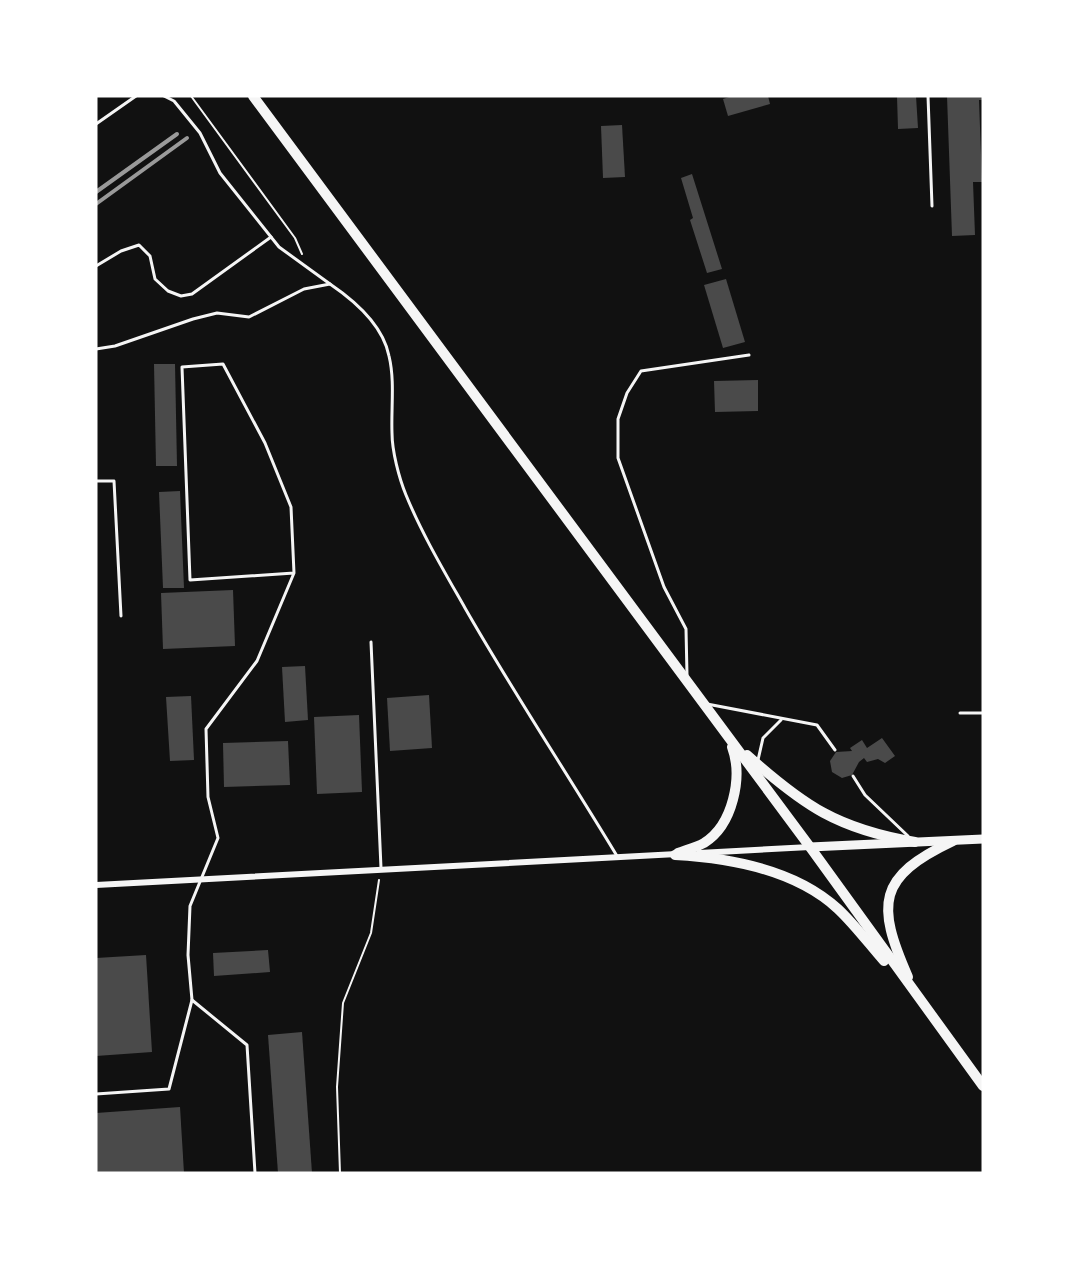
<svg xmlns="http://www.w3.org/2000/svg" width="1079" height="1269" viewBox="0 0 1079 1269" font-family="Roboto,sans-serif">
	<rect width="100%" height="100%" fill="#111"/>
	<g fill="#4a4a4a">
		<path d="M732,96H768L770,104L728,116L723,99Z"/>
		<path d="M897,96H916L918,128L898,129Z"/>
		<path d="M947,96H983V100H979L982,182H973L975,235L952,236Z"/>
		<path d="M622,125L625,177L603,178L601,126Z"/>
		<path d="M692,174L722,269L707,273L690,220L693,218L681,178Z"/>
		<path d="M726,279L745,342L723,348L704,285Z"/>
		<path d="M154,364H175L177,466H156Z"/>
		<path d="M758,380V411L715,412L714,381Z"/>
		<path d="M180,491L184,588H163L159,492Z"/>
		<path d="M233,590L235,646L163,649L161,593Z"/>
		<path d="M305,666L308,720L285,722L282,667Z"/>
		<path d="M429,695L432,748L390,751L387,698Z"/>
		<path d="M191,696L194,760L170,761L166,697Z"/>
		<path d="M359,715L362,792L317,794L314,717Z"/>
		<path d="M882,738L895,756L885,763L878,759L867,762L864,758L859,762L852,775L842,778L832,772L830,761L836,752L852,751L850,748L862,740L867,748Z"/>
		<path d="M288,741L290,785L224,787L223,743Z"/>
		<path d="M268,950L270,972L214,976L213,953Z"/>
		<path d="M146,955L152,1052L96,1056V958Z"/>
		<path d="M302,1032L312,1173H278L268,1035Z"/>
		<path d="M180,1107L184,1173H96V1113Z"/>
	</g>
	<g fill="none" stroke-linecap="round" stroke-linejoin="round">
		<g stroke="#f5f5f5" stroke-width="2">
			<path d="M191,96L295,238L302,254"/>
			<path d="M340,1173L337,1087L343,1003L371,933L379,880"/>
		</g>
		<g stroke="#f5f5f5" stroke-width="3">
			<path d="M164,96L174,101L200,133L220,173L279,247L330,284"/>
			<path d="M928,96L932,206"/>
			<path d="M96,124L136,96"/>
			<path d="M96,266L121,251L139,245L150,256L155,279L168,291L181,296L192,294L271,237"/>
			<path d="M96,349L115,346L193,319L217,313L249,317L304,289L330,284C355,301 383,325 389,356C395,381 391,408 392,433C392,451 399,478 406,495C422,534 444,571 465,608C513,692 567,773 617,856"/>
			<path d="M96,481H114L121,616"/>
			<path d="M371,642L381,868"/>
			<path d="M687,675L686,629L664,587L618,458V419L627,393L641,371L749,355"/>
			<path d="M707,704L817,725L835,750"/>
			<path d="M960,713H983"/>
			<path d="M758,760L763,738L781,720"/>
			<path d="M853,776L865,795L908,836"/>
			<path d="M192,1000L247,1045L255,1173"/>
			<path d="M96,1094L169,1089L192,1000L188,955L190,906L218,838L208,797L206,729L257,661L294,573L291,507L265,443L223,364L182,367L190,580L294,573"/>
		</g>
		<g stroke="#f5f5f5" stroke-width="6">
			<path d="M699,853L810,847"/>
			<path d="M96,885L677,854"/>
		</g>
		<path stroke="#f5f5f5" stroke-width="9" d="M810,847L983,839"/>
		<g stroke="#f5f5f5" stroke-width="10">
			<path d="M253,96L810,847L983,1086"/>
			<path d="M747,755C804,806 838,829 915,842"/>
			<path d="M678,853C686,850 697,847 704,843C733,825 743,777 732,747"/>
			<path d="M675,855C730,858 796,870 838,909C855,925 869,944 884,961"/>
			<path d="M908,977C876,904 877,877 953,841"/>
		</g>
		<g stroke="#9a9a9a" stroke-width="4">
			<path d="M96,192L177,134"/>
			<path d="M96,204L187,138"/>
		</g>
	</g>
	<rect width="1079" height="1269" fill="none" stroke="#ffffff" stroke-width="195"/>
</svg>
